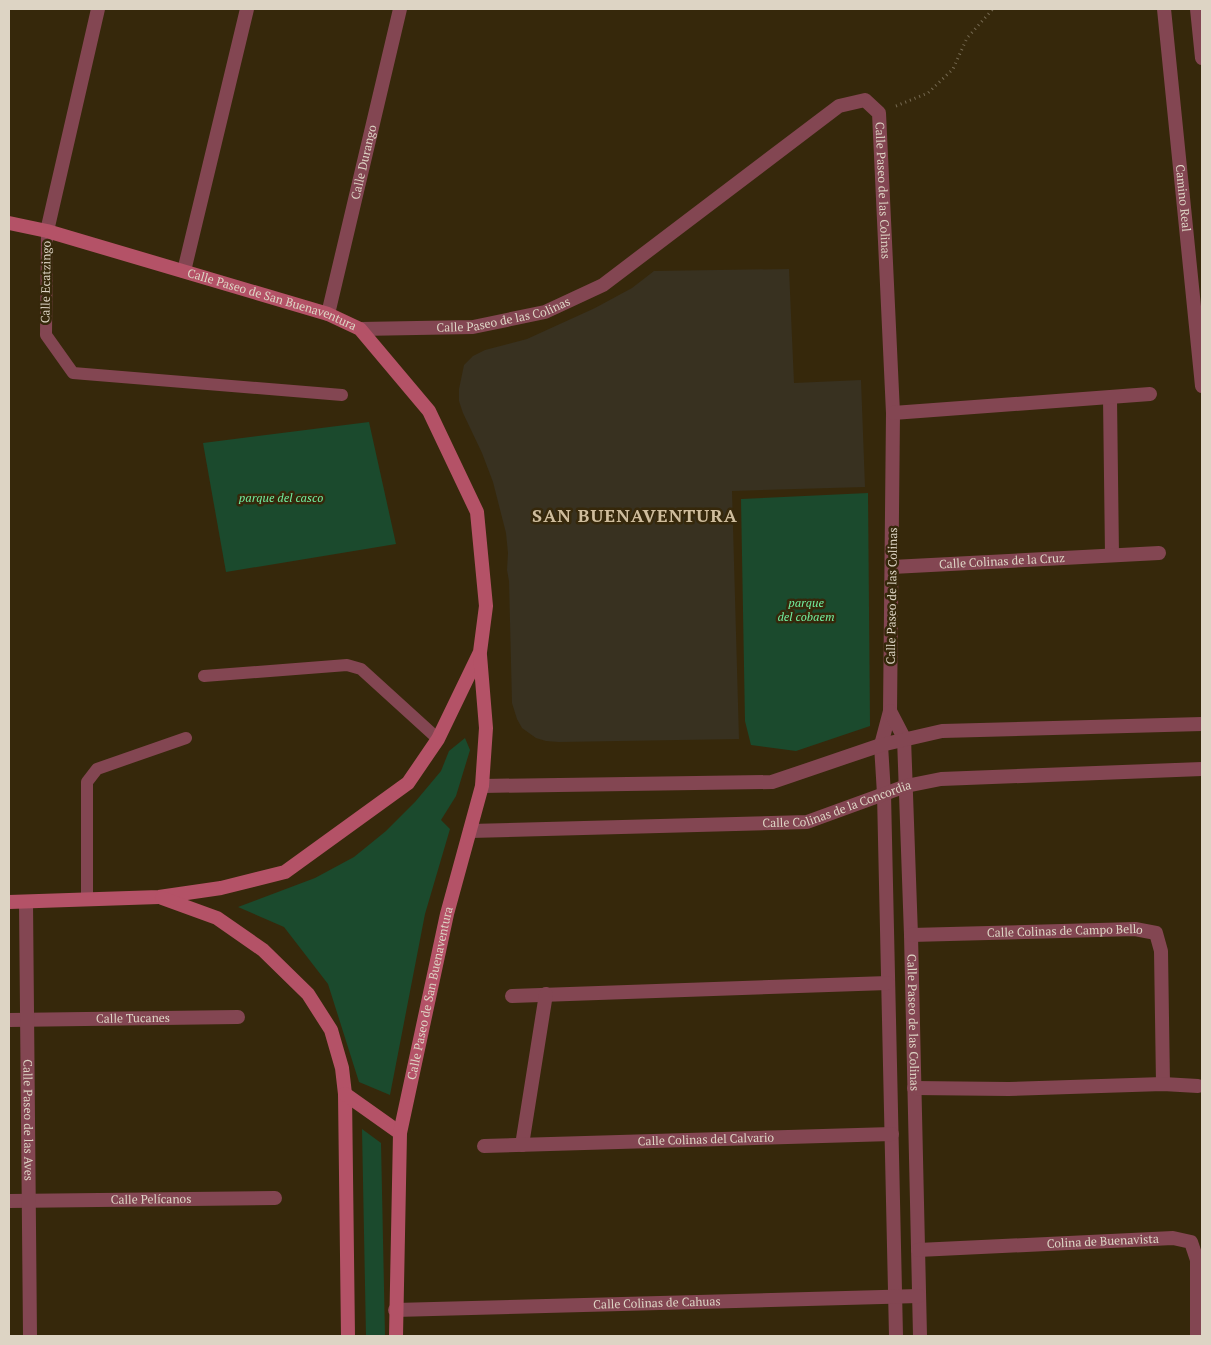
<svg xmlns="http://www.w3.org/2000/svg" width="1211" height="1345" viewBox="0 0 1211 1345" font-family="'PT Serif',serif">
	<rect width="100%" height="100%" fill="#36280b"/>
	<path fill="#383120" d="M789,269L794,383L861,380L865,487L732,491L739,739L559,742L546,741L536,738L522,728L517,719L512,703L509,581L507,570L508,553L506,533L493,482L482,453L463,413L459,401V389L464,365L473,356L485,350L527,339L595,308L632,288L654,271Z"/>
	<g fill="#1b4a2d">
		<path d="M369,422L396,544L226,572L203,443Z"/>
		<path d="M868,493L870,726L796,751L751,745L745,721L741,499Z"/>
		<path d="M465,738L470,750L456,796L441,820L450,829L425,914L390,1095L359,1082L328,984L284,927L238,907L315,878L354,857L386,831L415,802L441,771L449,751Z"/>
		<path d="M362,1129L381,1143L385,1336H366Z"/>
	</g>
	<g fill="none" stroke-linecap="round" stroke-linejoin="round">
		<path stroke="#766a52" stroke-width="3" stroke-dasharray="1 4" stroke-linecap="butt" d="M896,106L928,93L953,69L967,38L993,9"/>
		<g stroke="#834652" stroke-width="12">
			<path d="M47,231L46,335L73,373L342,395"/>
			<path d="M204,676L347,665L361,669L438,739"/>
			<path d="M87,900V782L97,769L186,738"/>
		</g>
		<g stroke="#834652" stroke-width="14">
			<path d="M47,231L98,9"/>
			<path d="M184,271L247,9"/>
			<path id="s1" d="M328,314L400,9"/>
			<path id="s2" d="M360,329L473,327L545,312L603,285L839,106L865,100L879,113L893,413L890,711L881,745L884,794L896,1336"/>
			<path d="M1110,398L1112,555"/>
			<path d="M893,413L1150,394"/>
			<path id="s3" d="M892,567L1159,553"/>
			<path id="s4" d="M890,711L904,738L911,935L920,1336"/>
			<path id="s5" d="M911,935L1135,929L1156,933L1161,951L1163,1084"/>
			<path d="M512,996L888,983"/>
			<path id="s6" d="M9,1020L238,1017"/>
			<path d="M914,1088L1009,1089L1163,1084L1198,1086"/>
			<path d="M522,1145L546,994"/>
			<path id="s7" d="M484,1146L892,1134"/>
			<path id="s8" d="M9,1201L275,1198"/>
			<path id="s9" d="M918,1250L1173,1238L1191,1242L1197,1260V1336"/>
			<path id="s10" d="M395,1310L919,1296"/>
		</g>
		<g stroke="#834652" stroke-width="14">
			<path id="s11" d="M1164,9L1202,386"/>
			<path d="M1197,9L1202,58"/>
			<path d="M482,786L772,782L881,745L942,731L1202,724"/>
			<path id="s12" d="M470,831L807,822L906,786L941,779L1202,769"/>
			<path id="s13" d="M26,902L30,1336"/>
		</g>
		<g stroke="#b45267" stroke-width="14">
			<path id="s14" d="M9,223L47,231L328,314L360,329L429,411L477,512L486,606L480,652L438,739L408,783L285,872L221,888L159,897L9,902"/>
			<path d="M162,898L217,918L263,950L308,994L331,1030L342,1068L345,1094L348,1336"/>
			<path d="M345,1094L400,1133"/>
			<path id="s15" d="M396,1336L400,1133L447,914L482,786L486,728L480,655"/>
		</g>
	</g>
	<g text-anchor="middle" stroke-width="5" stroke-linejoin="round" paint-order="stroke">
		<g font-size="12" fill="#ddd4c4" stroke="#36280b">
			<text dy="4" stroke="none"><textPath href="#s1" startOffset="156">Calle Durango</textPath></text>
			<text dy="4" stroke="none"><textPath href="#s2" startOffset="670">Calle Paseo de las Colinas</textPath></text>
			<text dy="4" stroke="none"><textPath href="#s11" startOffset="190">Camino Real</textPath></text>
			<text transform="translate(46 282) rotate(-89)" y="4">Calle Ecatzingo</text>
			<text dy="4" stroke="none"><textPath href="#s14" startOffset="274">Calle Paseo de San Buenaventura</textPath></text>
			<text dy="4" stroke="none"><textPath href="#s2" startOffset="145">Calle Paseo de las Colinas</textPath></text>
			<text dy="4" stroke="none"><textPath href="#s3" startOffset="110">Calle Colinas de la Cruz</textPath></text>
			<text transform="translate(892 596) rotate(-89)" y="4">Calle Paseo de las Colinas</text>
			<text dy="4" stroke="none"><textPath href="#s12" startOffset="370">Calle Colinas de la Concordia</textPath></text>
			<text dy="4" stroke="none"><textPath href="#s5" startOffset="154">Calle Colinas de Campo Bello</textPath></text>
			<text dy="4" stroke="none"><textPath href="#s15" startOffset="346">Calle Paseo de San Buenaventura</textPath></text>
			<text dy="4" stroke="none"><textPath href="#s6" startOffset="124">Calle Tucanes</textPath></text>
			<text dy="4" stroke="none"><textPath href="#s4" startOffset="315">Calle Paseo de las Colinas</textPath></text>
			<text dy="4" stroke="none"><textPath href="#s13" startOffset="218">Calle Paseo de las Aves</textPath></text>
			<text dy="4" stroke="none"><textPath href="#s7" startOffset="222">Calle Colinas del Calvario</textPath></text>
			<text dy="4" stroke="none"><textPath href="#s8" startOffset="142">Calle Pelícanos</textPath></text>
			<text dy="4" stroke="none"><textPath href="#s9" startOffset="185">Colina de Buenavista</textPath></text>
			<text dy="4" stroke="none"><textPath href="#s10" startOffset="262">Calle Colinas de Cahuas</textPath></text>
		</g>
		<g font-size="12" font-style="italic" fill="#72efa0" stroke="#36280b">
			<text x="281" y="502">parque del casco</text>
			<text x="806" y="607">parque<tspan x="806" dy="14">del cobaem</tspan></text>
		</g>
		<g font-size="18" font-weight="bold" letter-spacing="1" fill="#cfbd9d" stroke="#36280b">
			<text x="635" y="522">SAN BUENAVENTURA</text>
		</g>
	</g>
	<rect width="1211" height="1345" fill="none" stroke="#ddd4c4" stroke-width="20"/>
</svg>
